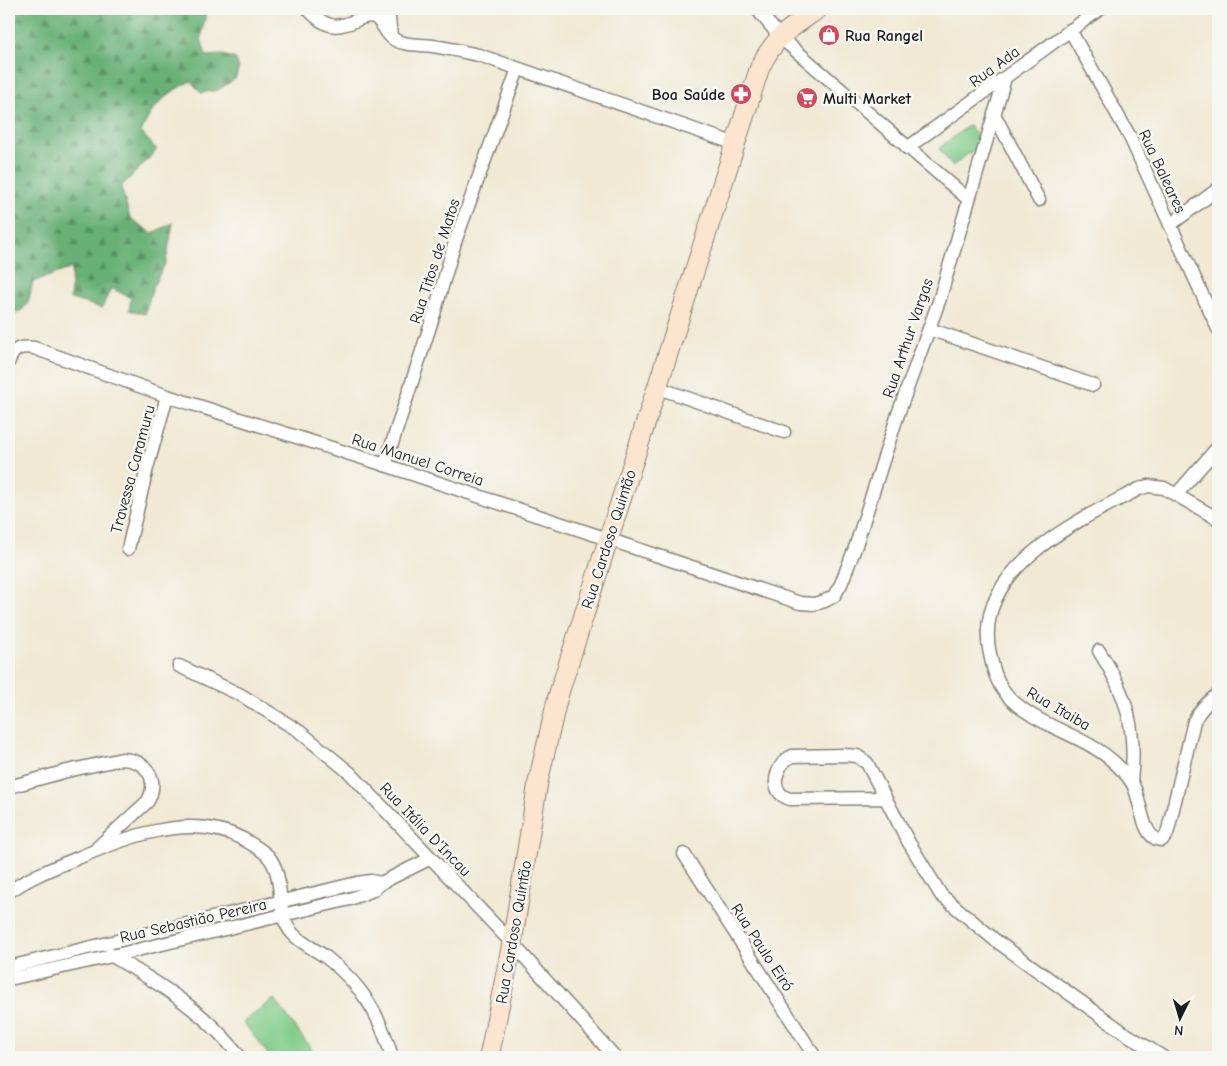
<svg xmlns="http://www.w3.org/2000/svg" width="1227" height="1066" viewBox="0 0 1227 1066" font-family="'Comic Neue',sans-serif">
	<defs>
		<pattern id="forest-firs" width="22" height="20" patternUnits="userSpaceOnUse" patternTransform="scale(1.25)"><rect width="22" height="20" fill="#68b076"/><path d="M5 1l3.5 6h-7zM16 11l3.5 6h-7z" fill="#558e60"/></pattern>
	</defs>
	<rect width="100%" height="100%" fill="#f6f6f2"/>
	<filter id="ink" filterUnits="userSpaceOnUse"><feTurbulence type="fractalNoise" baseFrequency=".02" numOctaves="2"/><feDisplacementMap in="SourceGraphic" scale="10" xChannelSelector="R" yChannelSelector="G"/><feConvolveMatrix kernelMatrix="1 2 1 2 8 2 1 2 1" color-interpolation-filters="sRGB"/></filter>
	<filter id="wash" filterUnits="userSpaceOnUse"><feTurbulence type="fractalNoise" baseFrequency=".0096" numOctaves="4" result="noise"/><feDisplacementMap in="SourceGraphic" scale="20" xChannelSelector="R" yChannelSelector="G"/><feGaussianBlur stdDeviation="1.12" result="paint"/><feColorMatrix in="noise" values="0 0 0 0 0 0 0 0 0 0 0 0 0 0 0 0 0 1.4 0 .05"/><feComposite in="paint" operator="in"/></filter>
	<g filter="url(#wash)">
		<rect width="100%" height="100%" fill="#f1e9d4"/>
		<g fill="#81cc8a" stroke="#4e7453">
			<path d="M969,125L983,143L952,166L939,148Z"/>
			<path d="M274,999L312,1050L302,1057H270L243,1022Z"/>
		</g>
		<path fill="url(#forest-firs)" stroke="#426649" d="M9,9H207L201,38L206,56L223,55L236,59L239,68L235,79L218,90L201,93L191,81C166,93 152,107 141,132L157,150L121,187L130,218L152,233L173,223L166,262L153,287L145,314L129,310L131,298L111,288L102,308L70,299L72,268L33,282C29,297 30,310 12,314L9,307Z"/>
	</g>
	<g filter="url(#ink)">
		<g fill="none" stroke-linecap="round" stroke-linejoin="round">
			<g stroke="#868278" stroke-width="15">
				<g id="street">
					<path d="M308,9C325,28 336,30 359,19C364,17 369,15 374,17C382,20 385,33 392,38C403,46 419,44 433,46C448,48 464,52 479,55L736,144"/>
					<path d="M388,9L391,36"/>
					<path d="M757,9L780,37L968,199"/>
					<path d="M1070,30L1130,137L1218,329"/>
					<path d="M994,114L1039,200"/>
					<path d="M907,148L1100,9"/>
					<path d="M1170,225L1218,189"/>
					<path d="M929,329L1093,385"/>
					<path d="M9,361C13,348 21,346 34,348L167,396L385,465L800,603L814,604L825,601L834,596L841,584L855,548L898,414L939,301L1005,78"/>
					<path d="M656,387L784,432"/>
					<path d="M385,465L434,314L455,242L518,69"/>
					<path d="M1176,495L1218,447"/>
					<path d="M1218,519L1164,488L1148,486L1139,489C1079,520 975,567 989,649C992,665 996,683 1007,695C1035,727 1085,734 1116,764C1121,769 1127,775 1131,781C1142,796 1140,840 1162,840L1166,836L1168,830L1194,721C1200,709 1207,702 1218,694"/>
					<path d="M128,549L147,468L167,396"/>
					<path d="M1099,651C1127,694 1137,730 1131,781"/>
					<path d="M179,666L241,695L299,731L350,773L512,943L615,1057"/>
					<path d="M9,787L67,771L122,759C147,760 159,779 148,801L97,848"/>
					<path d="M884,798L790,799C787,798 784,797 782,795C769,784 779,762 792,756L845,755L857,756L867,763L908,841L941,895L995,940L1123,1032L1163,1057"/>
					<path d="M684,854L815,1057"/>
					<path d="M9,892C28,878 51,869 73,860C125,838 189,811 243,839C252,844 261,849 268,856C287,878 273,913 293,934C302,944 317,950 327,958C362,985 380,1015 392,1057"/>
					<path d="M110,954L112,956C159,983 207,1013 240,1057"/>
					<path d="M9,967L357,883L371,881L381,883"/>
					<path d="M9,979L112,956L350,899L373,890L381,883L431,858"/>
				</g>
			</g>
			<g stroke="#868278" stroke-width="21">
				<path id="secondary" d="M489,1057L512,943L538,782L558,696L760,67C775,36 791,28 818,9"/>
			</g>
			<use href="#street" stroke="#fff" stroke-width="12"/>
			<use href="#secondary" stroke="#fbe5cf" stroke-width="19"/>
		</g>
	</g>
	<defs>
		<g id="shop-disc" transform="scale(1.125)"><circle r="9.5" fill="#d1495b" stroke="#f6f6f2"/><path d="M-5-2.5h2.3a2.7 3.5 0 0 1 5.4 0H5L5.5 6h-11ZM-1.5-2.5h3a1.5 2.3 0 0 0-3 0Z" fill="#fff"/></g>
		<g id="pharmacy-disc" transform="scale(1.125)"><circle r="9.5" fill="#d1495b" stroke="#f6f6f2"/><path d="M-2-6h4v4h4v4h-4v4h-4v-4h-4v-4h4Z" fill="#fff"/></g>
		<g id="supermarket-disc" transform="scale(1.125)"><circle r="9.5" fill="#d1495b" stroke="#f6f6f2"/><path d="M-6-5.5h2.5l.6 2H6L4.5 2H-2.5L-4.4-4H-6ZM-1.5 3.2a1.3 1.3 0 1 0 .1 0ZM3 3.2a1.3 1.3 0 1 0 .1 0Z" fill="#fff"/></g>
	</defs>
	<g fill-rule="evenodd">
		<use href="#shop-disc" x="829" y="35"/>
		<use href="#pharmacy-disc" x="741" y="94"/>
		<use href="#supermarket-disc" x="807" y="98"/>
	</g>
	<g text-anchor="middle" stroke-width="5" stroke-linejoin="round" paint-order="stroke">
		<g font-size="16" font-weight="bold" fill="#1c1c1c" stroke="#f6f6f2" text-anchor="start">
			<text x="845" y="41">Rua Rangel</text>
			<text x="725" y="100" text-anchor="end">Boa Saúde</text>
			<text x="823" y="104">Multi Market</text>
		</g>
		<g font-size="16" fill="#1c1c1c" stroke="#f6f6f2">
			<text transform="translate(994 66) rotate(-36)" y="6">Rua Ada</text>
			<text transform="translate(1163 171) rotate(65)" y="6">Rua Baleares</text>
			<text transform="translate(434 261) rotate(-72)" y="6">Rua Titos de Matos</text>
			<text transform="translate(907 338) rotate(-71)" y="6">Rua Arthur Vargas</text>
			<text transform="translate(418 459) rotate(18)" y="6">Rua Manuel Correia</text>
			<text transform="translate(132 469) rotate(-75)" y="6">Travessa Caramuru</text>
			<text transform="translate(608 539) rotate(-72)" y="6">Rua Cardoso Quintão</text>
			<text transform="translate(1059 708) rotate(30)" y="6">Rua Itaiba</text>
			<text transform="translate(426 829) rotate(46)" y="6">Rua Itália D'Incau</text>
			<text transform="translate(193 920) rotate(-13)" y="6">Rua Sebastião Pereira</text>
			<text transform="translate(513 932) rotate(-80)" y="6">Rua Cardoso Quintão</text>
			<text transform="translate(763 947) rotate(57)" y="6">Rua Paulo Eiró</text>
		</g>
	</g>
	<rect width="1227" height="1066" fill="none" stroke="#f6f6f2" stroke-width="30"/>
	<g transform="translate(1180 1018) rotate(185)" stroke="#f6f6f2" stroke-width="4" paint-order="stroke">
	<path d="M0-4L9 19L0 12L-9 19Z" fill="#1c1c1c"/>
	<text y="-8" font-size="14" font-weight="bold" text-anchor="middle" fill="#1c1c1c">N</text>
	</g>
</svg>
